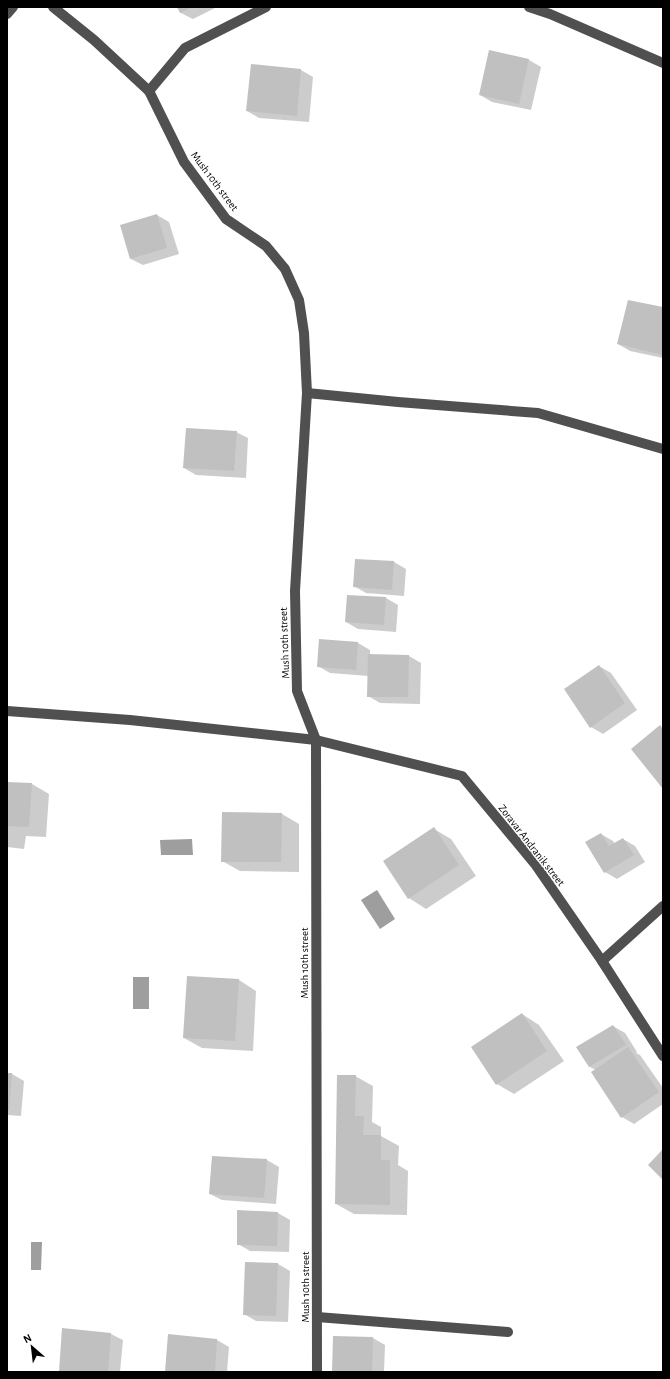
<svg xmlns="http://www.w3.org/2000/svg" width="670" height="1379" viewBox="0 0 670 1379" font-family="'Alegreya Sans',sans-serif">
	<rect width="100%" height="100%" fill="#fff"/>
	<g fill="#9e9e9e">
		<path d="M192,839L193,855H161L160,840Z"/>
		<path d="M377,890L395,919L380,929L361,900Z"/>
		<rect x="133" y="977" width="16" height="32"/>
		<path d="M31,1242H42L41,1270H31Z"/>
	</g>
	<g fill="#0003">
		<path d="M178,7H217L193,19L181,13Z"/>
		<path d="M490,51L529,60L541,67L531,110L492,102L480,95Z"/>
		<path d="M252,65L301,70L313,77L309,122L259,118L247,111Z"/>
		<path d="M157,215L169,222L179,254L143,265L131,259Z"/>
		<path d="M663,308V358L630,351L618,344Z"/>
		<path d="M236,432L248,438L246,478L196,475L184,468Z"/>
		<path d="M356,560L394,562L406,569L404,596L366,593L354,586Z"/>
		<path d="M386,598L398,605L396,632L358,629L346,622Z"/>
		<path d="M320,640L358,643L370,650V655L409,656L421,663L420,704L380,703L368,696L369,676L330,673L318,666Z"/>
		<path d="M599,666L611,673L637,710L603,734L591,727Z"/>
		<path d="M7,783L32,784L49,794L46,837L26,836L24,849L7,847Z"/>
		<path d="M282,814L299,824V872L240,871L222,861Z"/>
		<path d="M434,829L451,839L476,876L426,909L409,898Z"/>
		<path d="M601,834L613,841L615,844L623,839L635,846L645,862L617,879L605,872Z"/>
		<path d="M239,980L256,991L253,1051L202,1048L184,1038Z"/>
		<path d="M522,1014L539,1025L564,1061L514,1094L497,1084Z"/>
		<path d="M613,1026L625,1033L637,1052L636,1053L640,1055L663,1088V1104L634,1124L622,1117L596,1070L590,1067L578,1048Z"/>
		<path d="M7,1074H12L24,1081L21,1116L7,1115Z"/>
		<path d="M355,1076L373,1086L372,1122L381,1127V1136L399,1146L398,1165L408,1171L407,1215L354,1214L336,1204Z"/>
		<path d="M267,1160L279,1167L276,1204L222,1200L210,1194Z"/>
		<path d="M278,1213L290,1220L289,1252L250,1251L238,1244Z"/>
		<path d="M246,1263L278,1264L290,1271L288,1322L256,1321L244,1314Z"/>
		<path d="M111,1334L123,1340L120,1372H60Z"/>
		<path d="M169,1335L217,1340L229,1347L227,1372H166Z"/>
		<path d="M373,1338L385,1345L384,1372H333Z"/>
	</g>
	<g fill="#c0c0c0">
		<path d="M177,7H192L180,13Z"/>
		<path d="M489,50L529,59L519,104L479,95Z"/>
		<path d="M251,64L301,69L297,116L246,111Z"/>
		<path d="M157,214L167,248L130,259L120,225Z"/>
		<path d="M628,300L663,307V355L617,344Z"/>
		<path d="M186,428L237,431L234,471L183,468Z"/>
		<path d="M355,559L394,561L392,590L353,587Z"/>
		<path d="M347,595L386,597L384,625L345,622Z"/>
		<path d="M319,639L358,642L356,670L317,667Z"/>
		<path d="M368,654L409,655L408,697H367Z"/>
		<path d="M599,665L625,703L590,728L564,689Z"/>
		<path d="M660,725L663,729V789L631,749Z"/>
		<path d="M7,782L32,783L29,827L7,826Z"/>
		<path d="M222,812L282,813L281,862H221Z"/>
		<path d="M434,827L459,865L408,899L383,861Z"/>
		<path d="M601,833L609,846L623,838L634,855L604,873L585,842Z"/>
		<path d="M187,976L239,979L235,1041L183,1038Z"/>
		<path d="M522,1013L547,1051L496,1085L471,1047Z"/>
		<path d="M613,1025L626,1045L589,1067L576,1047Z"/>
		<path d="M628,1047L659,1092L621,1118L591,1072Z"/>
		<path d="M7,1073H12L9,1110H7Z"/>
		<path d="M337,1075H356L355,1116H364L363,1135H381V1160H390V1205L335,1204Z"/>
		<path d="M663,1149V1180L648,1165Z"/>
		<path d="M212,1156L267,1159L264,1198L209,1194Z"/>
		<path d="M237,1210L278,1212L277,1246L237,1245Z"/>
		<path d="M245,1262L278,1263L276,1316L243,1315Z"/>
		<path d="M62,1328L111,1333L108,1372H59Z"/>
		<path d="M168,1334L217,1339L215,1372H165Z"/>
		<path d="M333,1336L373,1337L372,1372H332Z"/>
	</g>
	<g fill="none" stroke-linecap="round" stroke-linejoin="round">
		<g stroke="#505050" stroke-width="10">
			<path d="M53,7L94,40L149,91L184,162L226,219L266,246L285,269L299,300L304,333L307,393L295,591L297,691L316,740L317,1372"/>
			<path d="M529,7L550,14L663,63"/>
			<path d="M7,14L13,7"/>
			<path d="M149,91L185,48L266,7"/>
			<path d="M307,393L398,402L538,413L663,449"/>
			<path d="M7,711L130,720L316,740L462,776L535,864L602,961L663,1056"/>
			<path d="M602,961L663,906"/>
			<path d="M317,1317L508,1332"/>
		</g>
	</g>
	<g text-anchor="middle" stroke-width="3" stroke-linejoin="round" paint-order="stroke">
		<g font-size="11" fill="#000" stroke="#fff">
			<text transform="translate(215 181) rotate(53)" y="4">Mush 10th street</text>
			<text transform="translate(284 643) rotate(-92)" y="4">Mush 10th street</text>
			<text transform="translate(532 845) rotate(52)" y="4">Zoravar Andranik street</text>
			<text transform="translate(304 963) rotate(-90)" y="4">Mush 10th street</text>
			<text transform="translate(305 1287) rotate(-90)" y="4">Mush 10th street</text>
		</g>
	</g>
	<rect width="670" height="1379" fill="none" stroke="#000000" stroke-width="16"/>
	<g transform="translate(32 1347) rotate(332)" stroke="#ffffff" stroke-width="3" paint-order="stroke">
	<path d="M0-3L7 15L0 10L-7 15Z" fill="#000000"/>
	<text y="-6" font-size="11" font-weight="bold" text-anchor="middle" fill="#000000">N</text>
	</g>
</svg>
